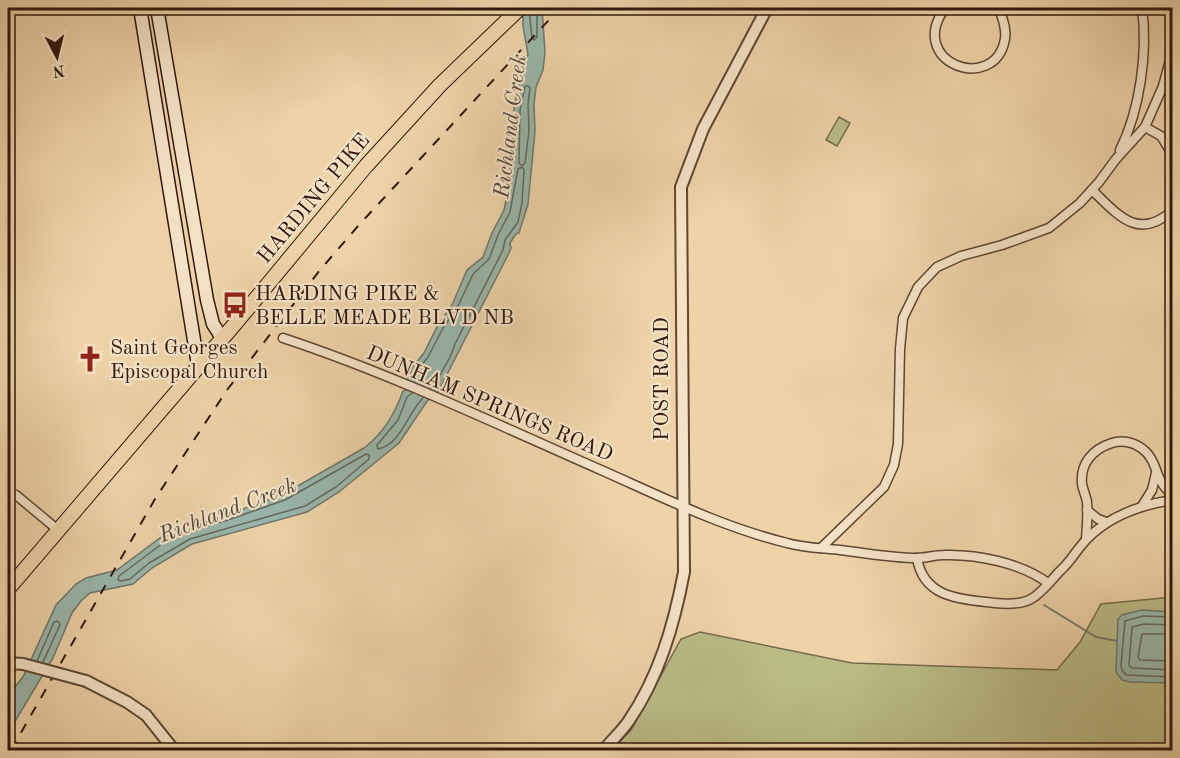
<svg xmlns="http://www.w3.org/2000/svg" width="1180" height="758" viewBox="0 0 1180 758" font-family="'Old Standard TT',serif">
	<rect width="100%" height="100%" fill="#eed3a8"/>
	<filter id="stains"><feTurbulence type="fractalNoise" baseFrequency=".00333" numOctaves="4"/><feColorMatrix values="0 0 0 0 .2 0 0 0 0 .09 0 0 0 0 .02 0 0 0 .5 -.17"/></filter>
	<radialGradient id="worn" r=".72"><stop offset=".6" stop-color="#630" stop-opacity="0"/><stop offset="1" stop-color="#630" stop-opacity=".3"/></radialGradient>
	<g fill="#babc86" stroke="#746a4a" stroke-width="1.5">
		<path d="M839,117L850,123L837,146L826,140Z"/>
		<path d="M1172,597V750H612L631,730L681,639L700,632L852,663L1057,670L1080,642L1101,604Z"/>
	</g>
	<g fill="#99b7ac" stroke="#6f776c" stroke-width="1.5">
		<path d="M523,8H542L545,52L543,70L536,87L534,104L535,131L528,204L519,233L516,234L510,243L511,248L509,253L438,392L432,394L399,443L339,492L307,512L192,544L152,568L133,584L90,593L81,601L72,613L53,658L8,733V697L24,675L56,605L76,584L86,578L117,570L168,532L197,521L223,516L282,495L364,448C384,433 395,414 403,391L408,389L410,385L407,380L412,368L424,353L438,325L452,305L467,270L483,257L492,233L504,210L513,167L514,109L518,87L528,54L523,26Z"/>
		<path d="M1142,610L1172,612V683L1130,682L1122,680L1116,672L1118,619L1122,615Z"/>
	</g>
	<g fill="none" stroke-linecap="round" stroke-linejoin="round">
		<g stroke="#64685c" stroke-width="1.5">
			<path d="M529,8L532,38L534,40L537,37V8"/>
			<path d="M525,86H528L530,88L528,104L529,131L525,163L522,166L519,163L520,110Z"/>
			<path d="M415,382L414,379L417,371L428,357L443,328L457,308L473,274L489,259L498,235L510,212L518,169L522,167L524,170L522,203L518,222L505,240L503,250L455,344L450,357L434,386L430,388"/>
			<path d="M412,393L407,397L398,420L377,445L378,449C401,445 408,412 423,398"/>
			<path d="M366,454L369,455V459L336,487L305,506L190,539L149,563L130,579L121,581L118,580L119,576L171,537L199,527L225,521L285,500Z"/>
			<path d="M1172,617L1143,616L1125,621L1121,665L1122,670L1126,675L1172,677"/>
			<path d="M1172,625L1144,624L1132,627L1129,665L1132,668L1172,670"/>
			<path d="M1172,634H1142L1138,657L1140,660L1172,661"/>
			<path d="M37,661L54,622L58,621L60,625L43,662"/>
		</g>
		<path stroke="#6f776c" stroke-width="2" d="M1044,605L1096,637L1117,641"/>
		<g stroke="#5f4734" stroke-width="11">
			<g id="minor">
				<path d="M945,8C905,63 995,95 1005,39C1007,28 1002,18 999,8"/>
				<path d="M1145,127L1161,136L1172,154"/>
				<path d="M1120,150C1140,110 1148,52 1142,8"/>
				<path d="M1092,190C1118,215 1138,241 1172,211"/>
				<path d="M283,338C392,374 496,424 601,470C662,497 722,527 787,543C804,548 822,548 840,550C866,553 892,558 917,558C926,558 935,555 944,555C977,554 1021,563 1048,583"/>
				<path d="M16,495L58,530"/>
				<path d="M1142,506L1152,490L1156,473"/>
				<path d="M1087,510L1098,519L1106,522"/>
				<path d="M1086,539C1087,527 1088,514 1087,502C1086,496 1083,490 1082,484C1080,463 1093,449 1112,443C1123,439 1137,443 1146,452C1159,465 1154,480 1172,494"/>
				<path d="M821,548L884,487L894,465L898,444L900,349L903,318L918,287L937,267L961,256L1002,245L1049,228L1080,203L1099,182L1116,159L1145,127L1163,86L1172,53"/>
				<path d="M917,558C923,595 955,599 986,602C1000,604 1019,606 1031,599C1042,593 1052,579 1061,570C1071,561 1077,549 1087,539C1110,515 1141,505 1172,500"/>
			</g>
		</g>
		<g stroke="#5f4734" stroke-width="14">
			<g id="tertiary">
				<path d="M8,663L23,664"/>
				<path d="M86,681L127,702L146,715L174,750"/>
				<path d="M604,750C611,741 621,732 628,722C659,677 674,625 684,572L681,187L703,129L767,8"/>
			</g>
		</g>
		<g stroke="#2f180d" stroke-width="15">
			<g id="secondary">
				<path d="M140,8L198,365"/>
				<path d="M157,8L207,300L213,324L222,338"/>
			</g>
		</g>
		<g stroke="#2f180d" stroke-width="16">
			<path id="primary" d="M8,589L234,325L366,166L440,85L520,8"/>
		</g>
		<use href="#minor" stroke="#f4e2c6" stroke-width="8"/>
		<use href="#tertiary" stroke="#f4e2c6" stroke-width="10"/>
		<use href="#secondary" stroke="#f4e2c6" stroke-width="12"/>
		<use href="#primary" stroke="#eed3a8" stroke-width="14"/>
		<path stroke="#2f180d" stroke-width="2" stroke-dasharray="10 10" stroke-linecap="butt" d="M11,750L155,499L227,390L320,270L358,226L560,8"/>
		<g stroke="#5f4734" stroke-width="14" stroke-linecap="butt">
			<path id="tertiary-bridge" d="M23,664L86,681"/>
		</g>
		<use href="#tertiary-bridge" stroke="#f4e2c6" stroke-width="10"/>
	</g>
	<defs>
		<g id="bus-bare" transform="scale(2.07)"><path d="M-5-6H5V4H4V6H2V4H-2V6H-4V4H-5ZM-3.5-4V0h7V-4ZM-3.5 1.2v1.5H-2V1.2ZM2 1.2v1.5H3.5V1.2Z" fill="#8f2418" stroke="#f4e2c6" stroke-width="2.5" paint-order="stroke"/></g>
		<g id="church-bare" transform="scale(2.07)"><path d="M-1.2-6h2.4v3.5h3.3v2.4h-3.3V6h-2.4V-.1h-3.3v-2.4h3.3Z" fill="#8f2418" stroke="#f4e2c6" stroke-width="2.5" paint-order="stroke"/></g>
	</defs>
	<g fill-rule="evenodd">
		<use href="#bus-bare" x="235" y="305"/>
		<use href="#church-bare" x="90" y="359"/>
	</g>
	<g text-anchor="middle" stroke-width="4.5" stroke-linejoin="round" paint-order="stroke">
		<g font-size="21" fill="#2f180d" stroke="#f4e2c6">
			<text transform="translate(313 198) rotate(-50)" y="7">HARDING PIKE</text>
			<text transform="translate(661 379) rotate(-90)" y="7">POST ROAD</text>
			<text transform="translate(490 403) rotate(23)" y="7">DUNHAM SPRINGS ROAD</text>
		</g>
		<g font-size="21" fill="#2f180d" stroke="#f4e2c6" text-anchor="start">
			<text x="255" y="300">HARDING PIKE &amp;<tspan x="255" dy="24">BELLE MEADE BLVD NB</tspan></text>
			<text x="110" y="354">Saint Georges<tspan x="110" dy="24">Episcopal Church</tspan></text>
		</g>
		<g font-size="22" font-style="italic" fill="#4f483d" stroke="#f4e2c6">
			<text transform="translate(509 126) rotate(-83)" y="8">Richland Creek</text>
			<text transform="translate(227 509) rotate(-21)" y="8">Richland Creek</text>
		</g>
	</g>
	<rect width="1180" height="758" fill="none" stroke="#eed3a8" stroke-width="30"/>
	<rect x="9" y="9" width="1162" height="740" fill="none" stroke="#2f180d" stroke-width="3"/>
	<rect x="15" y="15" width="1150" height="728" fill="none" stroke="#2f180d" stroke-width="1.5"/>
	<g transform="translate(57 57) rotate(173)" stroke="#f4e2c6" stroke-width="4.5" paint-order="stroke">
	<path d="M0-4.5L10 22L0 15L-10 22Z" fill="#2f180d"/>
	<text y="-9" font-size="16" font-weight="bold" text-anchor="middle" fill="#2f180d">N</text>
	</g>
	<rect width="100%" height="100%" filter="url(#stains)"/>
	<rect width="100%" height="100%" fill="url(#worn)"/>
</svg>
